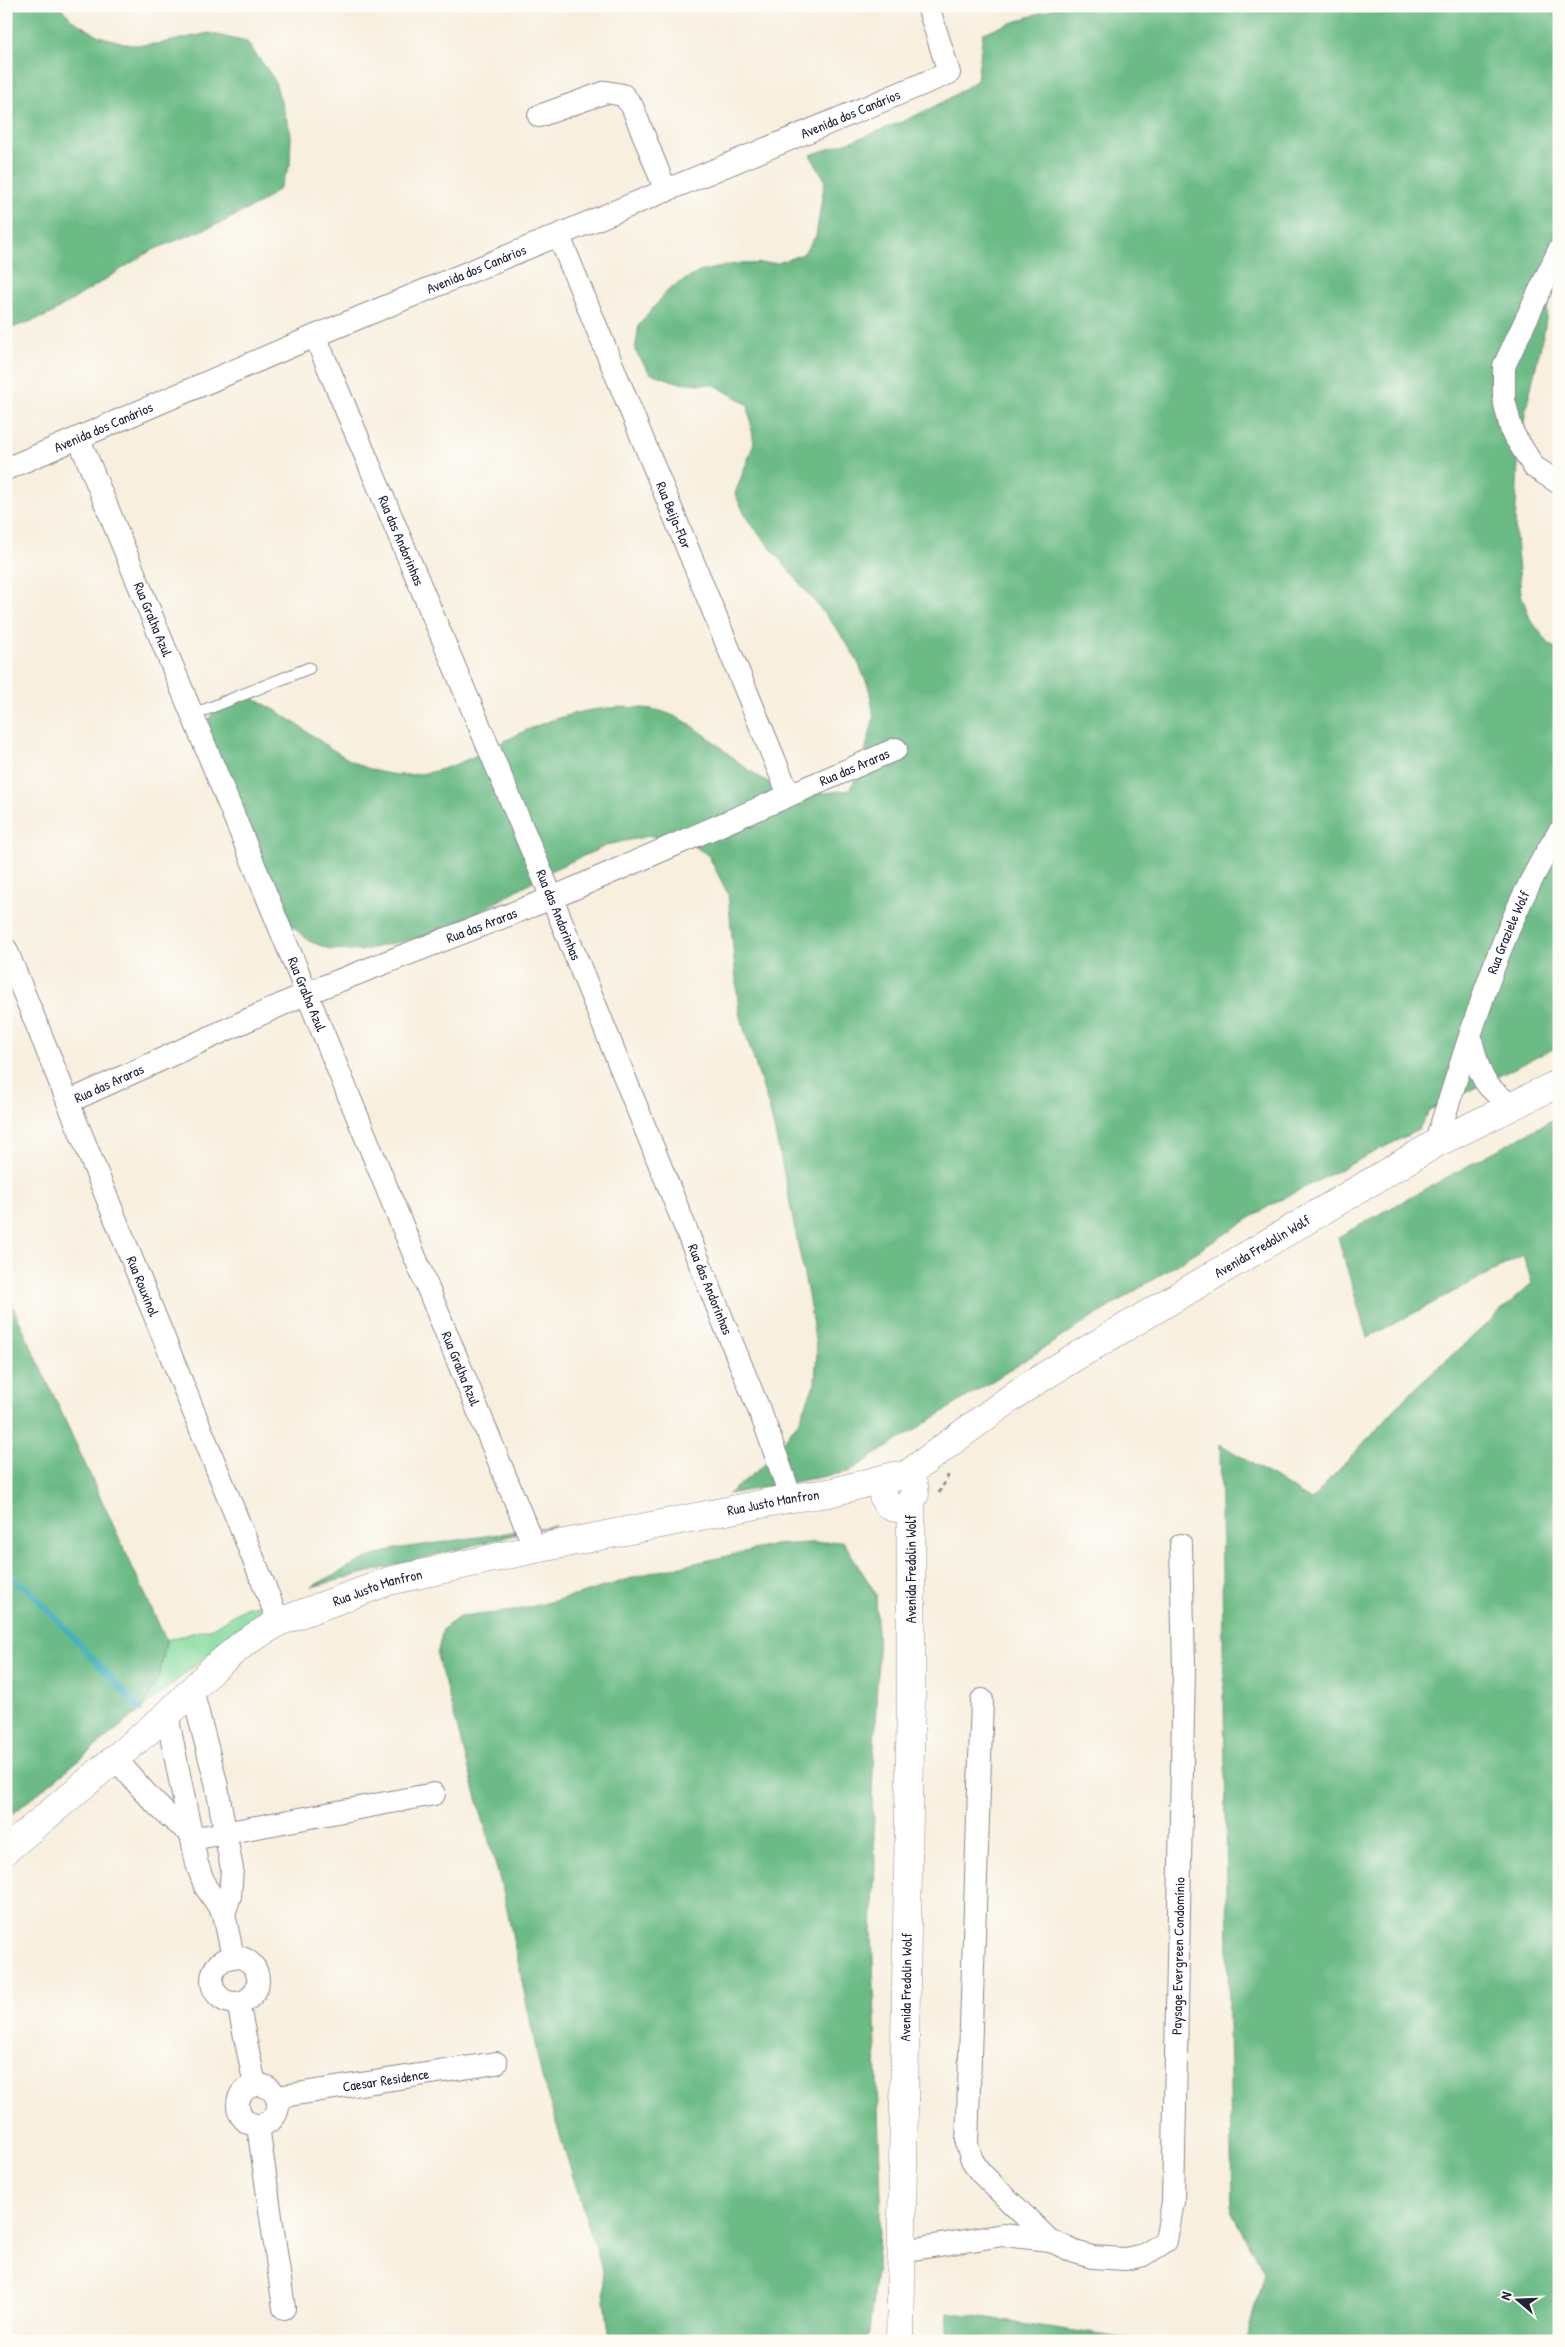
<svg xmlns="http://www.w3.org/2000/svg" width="1565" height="2347" viewBox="0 0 1565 2347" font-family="'Patrick Hand',sans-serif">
	<rect width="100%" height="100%" fill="#fdfcf7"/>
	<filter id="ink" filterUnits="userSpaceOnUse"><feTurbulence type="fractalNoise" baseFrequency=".02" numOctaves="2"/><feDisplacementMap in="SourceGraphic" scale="10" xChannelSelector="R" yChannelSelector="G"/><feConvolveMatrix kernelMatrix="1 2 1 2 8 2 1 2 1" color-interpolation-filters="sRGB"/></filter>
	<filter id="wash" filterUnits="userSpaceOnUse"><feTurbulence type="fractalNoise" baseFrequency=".0096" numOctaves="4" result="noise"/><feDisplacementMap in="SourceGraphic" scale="20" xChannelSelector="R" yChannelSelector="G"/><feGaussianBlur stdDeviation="1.12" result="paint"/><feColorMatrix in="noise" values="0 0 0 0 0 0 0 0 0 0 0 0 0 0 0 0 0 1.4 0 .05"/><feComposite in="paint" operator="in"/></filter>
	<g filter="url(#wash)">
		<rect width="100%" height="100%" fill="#f8efde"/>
		<path fill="#85db9f" stroke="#547e6d" d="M275,1600L143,1708L160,1674L166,1640L212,1628L245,1608Z"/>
		<g fill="#6cbb86" stroke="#476e60">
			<path d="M6,6H60L72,20L99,36L131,45L158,44L209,33L247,42L274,79L291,134L290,165L279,189L262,202L225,221L150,251L49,315L6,330Z"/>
			<path d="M1060,6H1559V251L1553,273L1544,332L1526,409L1518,463L1515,527L1521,594L1530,619L1549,644L1559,651V1046L1430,1110L1418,1130L1274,1203L848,1472L728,1494L762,1467L800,1420L815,1382L817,1353L809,1300L781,1159L769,1107L739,1013L728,894L708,855L686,841L649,836L610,844L550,871L476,914L425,936L360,951L329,949L309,941L291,925L274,894L210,749L209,719L223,698C230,697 239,695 246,696C252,697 260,702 266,705C311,728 348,774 402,775C456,776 498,739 547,722C579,710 616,704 651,709C702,717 733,769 779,787C802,797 825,793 849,790L860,771L874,717L869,688L856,658L837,629L747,519L735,494L754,443L748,405L715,385L677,382L650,373L635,351L639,325L670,288L699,272L735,264L778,263L803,254L816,236L825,180L810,155C867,136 928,116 977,80L983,33Z"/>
			<path d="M1559,1116V2341H1246L1264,2273L1232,2213L1220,1444L1311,1500L1409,1394L1532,1283L1523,1255L1367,1338L1338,1237Z"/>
			<path d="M6,1292L166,1640L160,1674L143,1708L6,1819Z"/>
			<path d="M555,1526L529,1531L311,1587L360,1561L395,1549Z"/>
			<path d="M843,1541L876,1594L878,1660L872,1794L875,1862L872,1931L881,2198L877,2263L869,2332L864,2341H610L601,2266L542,2078L504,1895L437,1655L443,1629L459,1617L514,1611L578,1595L645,1574L709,1560L775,1545Z"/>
			<path d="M948,2312L1142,2341H946Z"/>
		</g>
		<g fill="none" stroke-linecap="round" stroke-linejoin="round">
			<path stroke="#45b2c1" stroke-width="6" d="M6,1575L28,1589L140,1709"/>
		</g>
	</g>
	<g filter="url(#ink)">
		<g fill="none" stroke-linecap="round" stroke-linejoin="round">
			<g stroke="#8d888c" stroke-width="13">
				<path id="service" d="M192,715L309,668"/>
			</g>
			<g stroke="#8d888c" stroke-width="24">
				<g id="minor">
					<path d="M539,116L606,92L623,95L632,106L666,191"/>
					<path id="s1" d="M559,236L789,795"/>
					<path d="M1559,250L1504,366V400L1512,432L1534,467L1559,483"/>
					<path id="s2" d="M315,336L552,898L766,1427L791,1498"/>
					<path id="s3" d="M79,439L535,1549"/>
					<path id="s4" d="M6,469L315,336L949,73L928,6"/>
					<path id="s5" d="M6,949L279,1622"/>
					<path d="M1471,1039C1480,1074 1480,1085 1512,1105"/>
					<path id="s6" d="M68,1102L307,993L552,898L896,749"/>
					<path id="s7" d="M1435,1144C1470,1040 1499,924 1559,832"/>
					<path d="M192,1690L216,1782L232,1869L230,1896L224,1914"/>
					<path d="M982,1700L967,2145L972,2160L980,2172L1049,2240"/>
					<path d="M167,1715L197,1864L205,1886L224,1914L233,1957"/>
					<path d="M115,1758C138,1784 161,1814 190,1832"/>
					<path d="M192,1839L434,1794"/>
					<circle cx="235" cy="1980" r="23"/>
					<path d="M238,2003L255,2085"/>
					<circle cx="258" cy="2105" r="20"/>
					<path id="s8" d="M277,2097L496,2063"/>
					<path d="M258,2126L284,2308"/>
					<path id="s9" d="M901,2251L1003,2235L1049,2240L1075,2252L1092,2257L1125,2259L1144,2255L1166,2241L1173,2202L1184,1668L1181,1545"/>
				</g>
			</g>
			<g stroke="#8d888c" stroke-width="29">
				<g id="secondary">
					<path id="s10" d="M905,1476L1019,1392L1070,1360L1435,1144L1559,1083"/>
					<path id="s11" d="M6,1850L167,1715L214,1668L244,1643L279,1622L389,1581L535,1549L791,1498L829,1493L894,1476C907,1475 915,1481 915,1494L907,1507C887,1514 875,1494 889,1479"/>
					<path id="s12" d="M900,2341L911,1693V1503"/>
				</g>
			</g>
			<path stroke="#8d888c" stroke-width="3" stroke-dasharray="4 4" stroke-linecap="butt" d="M939,1493L949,1474"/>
			<use href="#service" stroke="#fff" stroke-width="11"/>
			<use href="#minor" stroke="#fff" stroke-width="22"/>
			<use href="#secondary" stroke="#fff" stroke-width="28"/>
		</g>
	</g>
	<g text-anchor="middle" stroke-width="4.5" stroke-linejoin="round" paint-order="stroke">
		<g font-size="14" fill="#22223b" stroke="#fdfcf7">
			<text dy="5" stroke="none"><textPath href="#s4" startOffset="916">Avenida dos Canários</textPath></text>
			<text dy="5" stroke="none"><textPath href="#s4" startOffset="511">Avenida dos Canários</textPath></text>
			<text dy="5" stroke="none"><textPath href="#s4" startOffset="106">Avenida dos Canários</textPath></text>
			<text dy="5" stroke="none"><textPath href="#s1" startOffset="302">Rua Beija-Flor</textPath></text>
			<text dy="5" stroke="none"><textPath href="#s2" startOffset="222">Rua das Andorinhas</textPath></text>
			<text dy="5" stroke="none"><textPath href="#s3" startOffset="195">Rua Gralha Azul</textPath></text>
			<text dy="5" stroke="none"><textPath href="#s6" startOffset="855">Rua das Araras</textPath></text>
			<text dy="5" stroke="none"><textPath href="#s2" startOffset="628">Rua das Andorinhas</textPath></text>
			<text dy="5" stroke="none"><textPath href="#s6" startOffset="450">Rua das Araras</textPath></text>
			<text dy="5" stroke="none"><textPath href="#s7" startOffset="224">Rua Graziele Wolf</textPath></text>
			<text dy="5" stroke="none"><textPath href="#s3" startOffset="600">Rua Gralha Azul</textPath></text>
			<text dy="5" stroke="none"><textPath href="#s6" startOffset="45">Rua das Araras</textPath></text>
			<text dy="5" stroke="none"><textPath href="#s10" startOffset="425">Avenida Fredolin Wolf</textPath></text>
			<text dy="5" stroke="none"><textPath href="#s5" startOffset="364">Rua Rouxinol</textPath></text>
			<text dy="5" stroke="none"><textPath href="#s2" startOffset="1032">Rua das Andorinhas</textPath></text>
			<text dy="5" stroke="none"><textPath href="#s3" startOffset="1005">Rua Gralha Azul</textPath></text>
			<text dy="5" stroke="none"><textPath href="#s11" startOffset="866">Rua Justo Manfron</textPath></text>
			<text transform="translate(911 1569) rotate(-90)" y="5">Avenida Fredolin Wolf</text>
			<text dy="5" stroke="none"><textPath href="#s11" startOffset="461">Rua Justo Manfron</textPath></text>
			<text dy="5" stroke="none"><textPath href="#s9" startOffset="560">Paysage Evergreen Condomínio</textPath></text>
			<text dy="5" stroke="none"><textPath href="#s12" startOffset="354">Avenida Fredolin Wolf</textPath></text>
			<text dy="5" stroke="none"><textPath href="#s8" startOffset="110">Caesar Residence</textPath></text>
		</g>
	</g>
	<rect width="1565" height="2347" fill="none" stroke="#fdfcf7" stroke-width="25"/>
	<g transform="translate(1518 2300) rotate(289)" stroke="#fdfcf7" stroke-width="4" paint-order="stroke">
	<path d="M0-4L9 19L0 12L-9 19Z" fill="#22223b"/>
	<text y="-8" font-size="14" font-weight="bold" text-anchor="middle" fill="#22223b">N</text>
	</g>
</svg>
